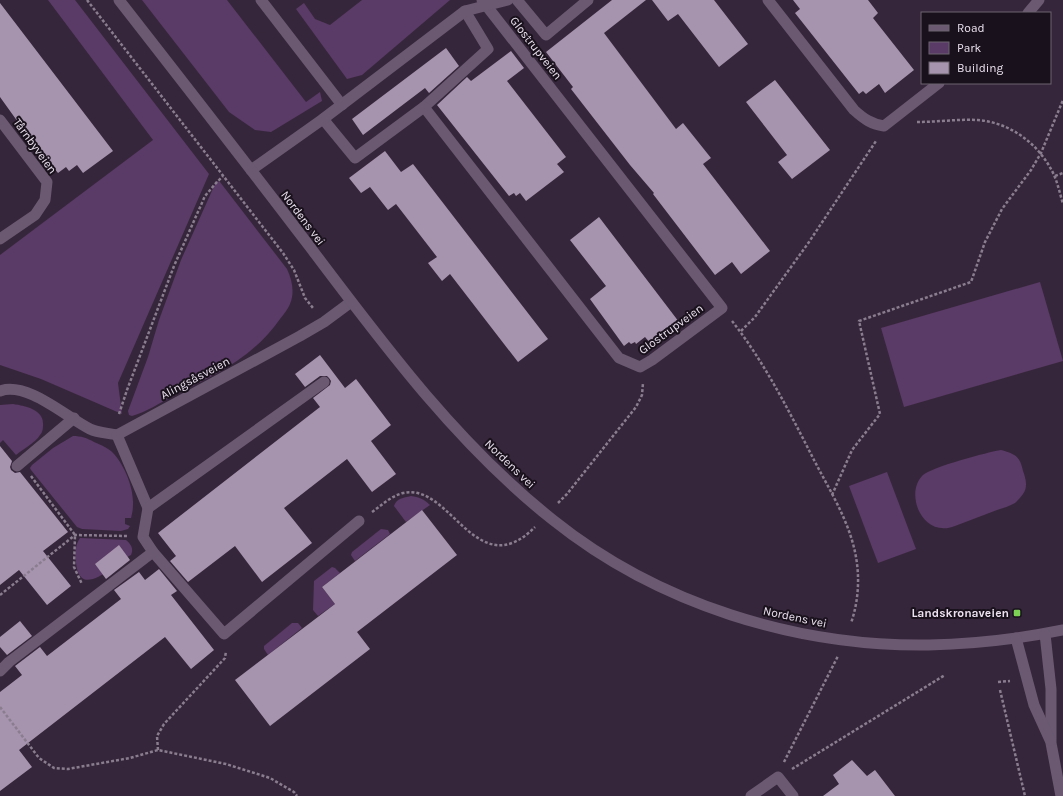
<svg xmlns="http://www.w3.org/2000/svg" width="1063" height="796" viewBox="0 0 1063 796" font-family="Karla,sans-serif">
	<rect width="100%" height="100%" fill="#36263b"/>
	<g fill="#5a3a66">
		<path d="M48,0H75L209,174L118,383L122,414L41,379L0,365V255L153,140Z"/>
		<path d="M142,0H227L306,102L320,92L322,101L271,132L255,130L229,112Z"/>
		<path d="M362,0H450L362,75L347,79L296,9L304,3L315,19L330,25Z"/>
		<path d="M217,181L220,182L287,269C292,280 295,292 290,304C288,309 284,314 280,319C253,358 214,375 173,396C160,403 146,412 132,416L129,415L128,411L148,357L159,320L181,260L215,184Z"/>
		<path d="M1040,282L1063,361L904,407L881,328Z"/>
		<path d="M13,404C26,406 45,410 43,426C43,429 42,433 40,435C35,443 23,449 16,455L3,440L0,443V405Z"/>
		<path d="M73,436C81,436 87,438 94,442C99,444 106,447 111,451C124,463 134,488 133,505C133,510 132,514 131,518H125V524L130,526L128,529L121,531L82,529L77,527L31,470L30,468L32,465L53,448Z"/>
		<path d="M1001,450C1015,454 1020,456 1023,471C1026,479 1028,487 1023,494C1021,497 1017,501 1015,503C1010,506 1003,508 997,510C983,515 969,521 955,526C922,539 904,493 923,475C932,467 988,452 1001,450Z"/>
		<path d="M887,472L916,549L878,563L849,486Z"/>
		<path d="M411,496C419,497 424,499 430,505L406,522L394,506C397,498 403,498 411,496Z"/>
		<path d="M381,529L388,530L390,534L355,561L351,555L352,552Z"/>
		<path d="M80,538L126,540C131,544 134,549 131,555C116,562 80,602 76,563C75,554 75,545 80,538Z"/>
		<path d="M332,567L335,568L340,573L322,587L335,604L318,616L313,610L314,581Z"/>
		<path d="M292,623H298L302,628L268,655L264,649V646Z"/>
	</g>
	<g fill="#a693ad">
		<path d="M612,0H646L604,33L676,129L683,123L711,158L703,164L770,251L741,274L732,262L715,275L653,194L654,193L630,165L571,89L573,87L546,52Z"/>
		<path d="M652,0H714L748,44L719,67L678,14L668,21Z"/>
		<path d="M793,0H868L878,13L873,18L914,70L885,93L879,84L866,94L863,91L859,94L795,13L800,9Z"/>
		<path d="M0,3L113,151L83,173L77,165L69,171L66,167L58,173L33,143L0,97Z"/>
		<path d="M446,48L459,66L429,93L425,88L363,135L352,119Z"/>
		<path d="M511,51L524,68L507,81L566,157L557,164L564,172L526,201L520,193L516,196L514,193L509,196L437,105L467,77L471,81Z"/>
		<path d="M775,80L830,150L792,179L778,162L787,155L746,102Z"/>
		<path d="M385,151L401,172L413,164L548,339L518,362L450,274L442,281L428,263L437,257L396,204L388,210L370,187L361,193L349,178Z"/>
		<path d="M599,217L679,322L651,344L645,337L636,344L635,342L631,344L629,342L624,346L590,299L606,286L570,240Z"/>
		<path d="M320,355L345,388L356,379L391,425L371,441L396,474L372,492L347,459L284,508L312,543L262,582L235,546L188,582L170,561L176,556L158,533L320,407L313,398L330,385L331,381L329,378L327,376H320L305,387L295,374Z"/>
		<path d="M0,446L12,461L10,467L11,470L15,473L20,472L68,532L43,551L71,586L47,605L19,570L0,585Z"/>
		<path d="M422,510L457,555L357,632L370,649L270,726L235,680L335,604L322,587Z"/>
		<path d="M119,545L130,560L106,579L95,564Z"/>
		<path d="M159,569L177,591L171,595L214,650L191,669L165,637L19,750L32,767L0,791V692L22,675L15,666L40,647L47,656L121,599L114,590L139,572L145,580Z"/>
		<path d="M20,621L32,636L7,655L0,647V637Z"/>
		<path d="M852,760L867,776L875,770L895,796H823L839,784L833,775Z"/>
	</g>
	<g fill="none" stroke-linecap="round" stroke-linejoin="round">
		<g stroke="#8a7d8f" stroke-width="2.5" stroke-dasharray="3 2" stroke-linecap="butt">
			<path d="M87,0L283,253L294,270L305,298L313,308"/>
			<path d="M917,122C937,122 958,119 978,120C1012,123 1040,145 1054,175C1058,184 1060,194 1063,204"/>
			<path d="M1055,176L1063,173"/>
			<path d="M732,321C765,363 790,413 814,460C829,489 848,519 855,552C860,575 859,600 851,623"/>
			<path d="M741,331L755,317L809,242L876,141"/>
			<path d="M119,414L127,390L174,266L205,196L216,183L223,176"/>
			<path d="M31,476L75,535L74,567L82,584"/>
			<path d="M832,495L852,450L880,414L859,321L971,282L985,242L1002,209L1031,170L1041,153L1063,100"/>
			<path d="M558,503L567,494L636,407L642,395L643,383"/>
			<path d="M372,512C382,505 391,496 403,493C451,482 476,586 535,527"/>
			<path d="M0,595L75,535L127,536"/>
			<path d="M998,682L1010,681"/>
			<path d="M1000,690L1025,796"/>
			<path d="M0,707L39,758L54,768L68,769L130,758L158,750L226,764L270,778L294,792L297,796"/>
			<path d="M158,750L157,736L164,724L225,658L226,651"/>
			<path d="M784,762L838,656"/>
			<path d="M792,769L945,675"/>
		</g>
		<g stroke="#6a5971" stroke-width="11">
			<path d="M261,0L342,105"/>
			<path d="M517,0L546,35L588,0"/>
			<path d="M0,120L47,182L45,200L35,215L0,239"/>
			<path d="M0,391C27,381 66,417 90,429C98,433 109,433 117,435"/>
			<path d="M17,466L74,418"/>
		</g>
		<g stroke="#6a5971" stroke-width="11">
			<path d="M768,0L854,110C864,119 871,124 884,126L939,83"/>
			<path d="M1028,13L1039,0"/>
			<path d="M424,107L488,49L465,11"/>
			<path d="M323,119L355,158L424,107L619,358L640,367L652,360L722,308L482,0"/>
			<path d="M251,170L323,119L465,11L508,0"/>
			<path d="M148,508L117,435L300,336L324,322L351,302"/>
			<path d="M153,552L224,634L359,521"/>
			<path d="M0,671L9,662L153,552L143,537L148,508L324,382"/>
			<path d="M751,796L778,777L793,796"/>
		</g>
		<g stroke="#6a5971" stroke-width="11">
			<path d="M119,0C183,82 247,164 310,247C383,344 458,445 553,520C658,604 796,647 929,645C974,644 1019,639 1063,630"/>
			<path d="M1045,634L1051,689V743L1061,796"/>
			<path d="M1016,638L1034,705L1050,740"/>
		</g>
	</g>
	<rect fill="#7dd154" stroke="#19121c" stroke-width="1.5" x="1013" y="609" width="8" height="8" rx="2"/>
	<g text-anchor="middle" stroke-width="4" stroke-linejoin="round" paint-order="stroke">
		<g font-size="12" fill="#ebe1ef" stroke="#19121c">
			<text transform="translate(536 48) rotate(52)" y="4">Glostrupveien</text>
			<text transform="translate(35 146) rotate(54)" y="4">Tårnbyveien</text>
			<text transform="translate(303 218) rotate(53)" y="4">Nordens vei</text>
			<text transform="translate(671 329) rotate(-36)" y="4">Glostrupveien</text>
			<text transform="translate(195 378) rotate(-28)" y="4">Alingsåsveien</text>
			<text transform="translate(510 464) rotate(44)" y="4">Nordens vei</text>
			<text transform="translate(795 617) rotate(12)" y="4">Nordens vei</text>
		</g>
		<g font-size="12" font-weight="bold" fill="#ebe1ef" stroke="#19121c" text-anchor="end">
			<text x="1009" y="617">Landskronaveien</text>
		</g>
	</g>
	<rect x="921" y="12" width="130" height="72" fill="#19121c" stroke="#6d6570"/>
	<rect x="929" y="25" width="20" height="6" fill="#6a5971" stroke="#6d6570"/>
	<text x="957" y="32" font-size="12" fill="#ebe1ef">Road</text>
	<rect x="929" y="42" width="20" height="12" fill="#5a3a66" stroke="#6d6570"/>
	<text x="957" y="52" font-size="12" fill="#ebe1ef">Park</text>
	<rect x="929" y="62" width="20" height="12" fill="#a693ad" stroke="#6d6570"/>
	<text x="957" y="72" font-size="12" fill="#ebe1ef">Building</text>
</svg>
